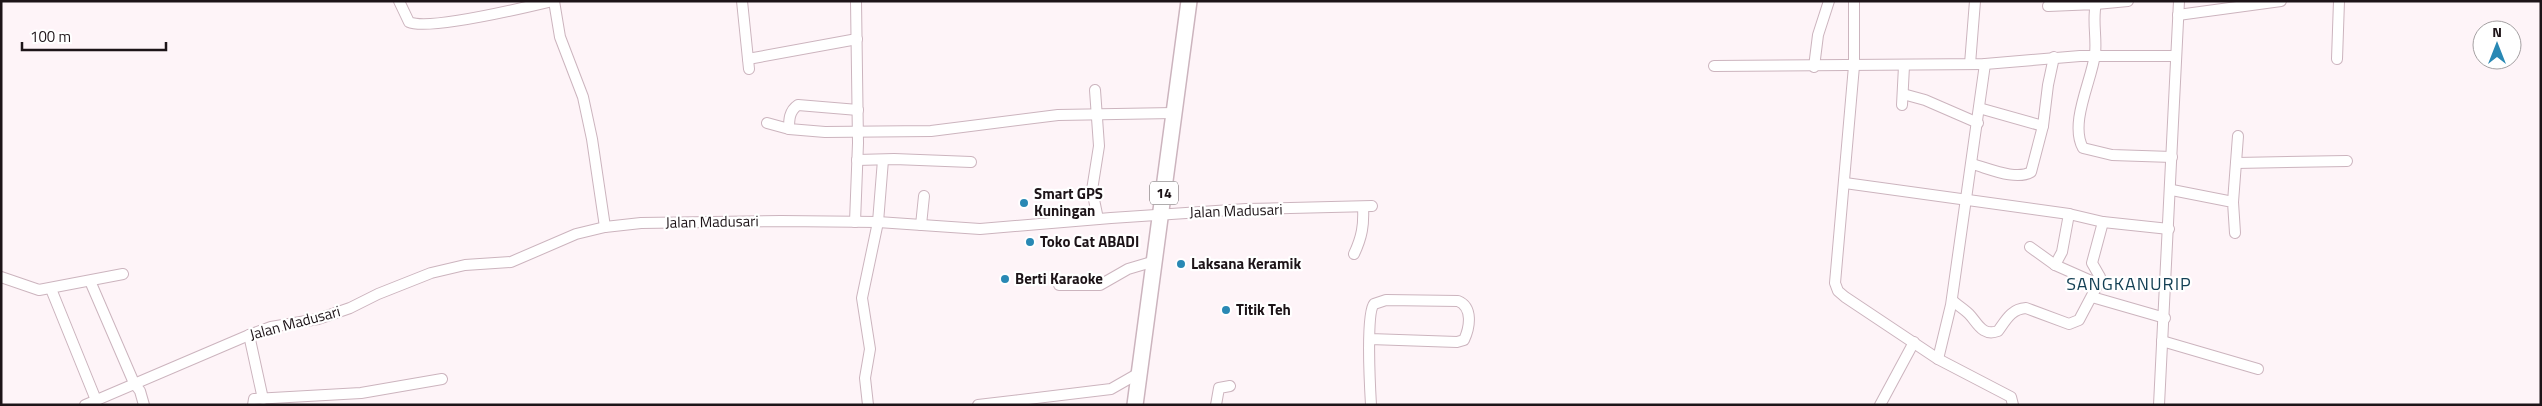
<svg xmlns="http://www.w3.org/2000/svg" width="2542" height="406" viewBox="0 0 2542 406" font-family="'Titillium Web',sans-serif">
	<rect width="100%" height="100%" fill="#fef4f8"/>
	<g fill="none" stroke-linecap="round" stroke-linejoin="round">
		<g stroke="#ccb4be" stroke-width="12">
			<g id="minor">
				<path d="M399,1L409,22C428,31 527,7 552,1"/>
				<path d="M554,1L560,37L583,97L592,139L605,227"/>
				<path d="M742,1L749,69"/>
				<path d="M1854,1V66L1835,283L1838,291L1845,297L1938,359L2011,397L2013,405"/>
				<path d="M2096,4L2128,1"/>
				<path d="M2048,6L2096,4C2092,19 2097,38 2095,54C2092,80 2069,123 2083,148L2112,155L2172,157"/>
				<path d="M2178,15L2281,1"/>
				<path d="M748,59L857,39"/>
				<path d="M2337,59L2339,1"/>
				<path d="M1970,64L1975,1"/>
				<path d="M1714,66L1985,64L2080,56H2176"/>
				<path d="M1814,67L1818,35L1829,1"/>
				<path d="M1095,90L1099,146L1092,190L1098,219"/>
				<path d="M1903,94L1925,100L1978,123"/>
				<path d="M1902,105L1904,66"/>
				<path d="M1979,108L2043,126"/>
				<path d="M858,110L798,105C789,111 789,120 789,129L825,132L931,131L1058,115L1174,113"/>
				<path d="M767,123L789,129"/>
				<path d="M857,160L894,159L971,162"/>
				<path d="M2236,163L2347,161"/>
				<path d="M1972,164C1988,168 2016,181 2031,172L2043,126L2048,85L2054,57"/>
				<path d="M1845,183L2069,214L2103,222L2169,229"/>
				<path d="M2172,190L2233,202L2235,233"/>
				<path d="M2233,202L2238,136"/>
				<path d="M855,222L858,143L856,1"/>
				<path d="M921,225L924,196"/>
				<path d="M2030,247L2055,265L2098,284"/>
				<path d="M1354,254C1362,237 1364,225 1363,207"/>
				<path d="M2055,265L2062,252L2069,214"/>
				<path d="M1,277L39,290L123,274"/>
				<path d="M90,281L134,383L140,391L144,405"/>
				<path d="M1059,285H1100L1128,269L1155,261"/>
				<path d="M51,289L96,400"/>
				<path d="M2092,297L2165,318"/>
				<path d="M1952,300C1957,305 1964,309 1969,314C1977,322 1982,337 1998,331C2006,320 2011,309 2026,308L2069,324L2079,320L2098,284L2100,277L2092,263L2103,222"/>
				<path d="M249,335L263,399"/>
				<path d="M1370,339L1457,342L1464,340C1470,327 1473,307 1458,301L1386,300L1374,304C1366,313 1370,388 1371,405"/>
				<path d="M2162,341L2258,369"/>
				<path d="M1938,359L1951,305L1985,64"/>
				<path d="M85,405L249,335L271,327L318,319L350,308L378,294L431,273L465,265L511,262L576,234L605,227L641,223L781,221L878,222L980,229L1111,218L1246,209L1372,206"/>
				<path d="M253,405L254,399L361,393L442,379"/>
				<path d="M868,405L865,378L870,349L862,298L878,222L883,160"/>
				<path d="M978,405L1111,389L1139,373"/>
				<path d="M1216,405L1219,388L1230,386"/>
				<path d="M1880,405L1914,342"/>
				<path d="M2159,405L2179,1"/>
			</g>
		</g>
		<g stroke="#ccb4be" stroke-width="18">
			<path id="highway" d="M1135,405L1189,1"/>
		</g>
		<use href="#minor" stroke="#fff" stroke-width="10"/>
		<use href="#highway" stroke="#fff" stroke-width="15"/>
	</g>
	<g fill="#2988b4" stroke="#fff" stroke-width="2">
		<circle cx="1024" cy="203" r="5"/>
		<circle cx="1030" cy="242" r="5"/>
		<circle cx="1181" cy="264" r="5"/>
		<circle cx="1005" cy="279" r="5"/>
		<circle cx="1226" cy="310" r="5"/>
	</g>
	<g text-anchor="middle" stroke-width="4.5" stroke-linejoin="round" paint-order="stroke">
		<rect fill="#fff" stroke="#615a5d" stroke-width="1" x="1150" y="181.5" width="28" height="23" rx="4"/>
		<g font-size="14" font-weight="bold" fill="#1d1418">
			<text x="1164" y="198">14</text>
		</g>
		<g font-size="15" font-weight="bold" fill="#1d1418" stroke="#fff" text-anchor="start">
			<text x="1034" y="199">Smart GPS<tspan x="1034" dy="17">Kuningan</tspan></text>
			<text x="1040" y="247">Toko Cat ABADI</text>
			<text x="1191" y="269">Laksana Keramik</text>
			<text x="1015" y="284">Berti Karaoke</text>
			<text x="1236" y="315">Titik Teh</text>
		</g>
		<g font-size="15" fill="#1d1418" stroke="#fff">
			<text transform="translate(1236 211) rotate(-2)" y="5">Jalan Madusari</text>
			<text transform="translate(712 222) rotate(-1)" y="5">Jalan Madusari</text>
			<text transform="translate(295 323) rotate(-15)" y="5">Jalan Madusari</text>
		</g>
		<g font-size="18" letter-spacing="1" fill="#133f54" stroke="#fff">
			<text x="2129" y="290">SANGKANURIP</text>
		</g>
	</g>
	<rect width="2542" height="406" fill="none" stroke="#1d1418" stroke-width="5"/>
	<g transform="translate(2497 45)"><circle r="24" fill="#ffffff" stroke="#a5a1a3"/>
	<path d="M0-4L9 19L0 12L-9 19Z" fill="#2988b4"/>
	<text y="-8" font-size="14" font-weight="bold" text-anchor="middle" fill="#1d1418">N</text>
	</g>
	<path d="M22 42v8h144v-8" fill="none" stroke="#1d1418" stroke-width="2.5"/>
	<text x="30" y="42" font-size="15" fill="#1d1418" stroke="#ffffff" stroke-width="4" paint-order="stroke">100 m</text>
</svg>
